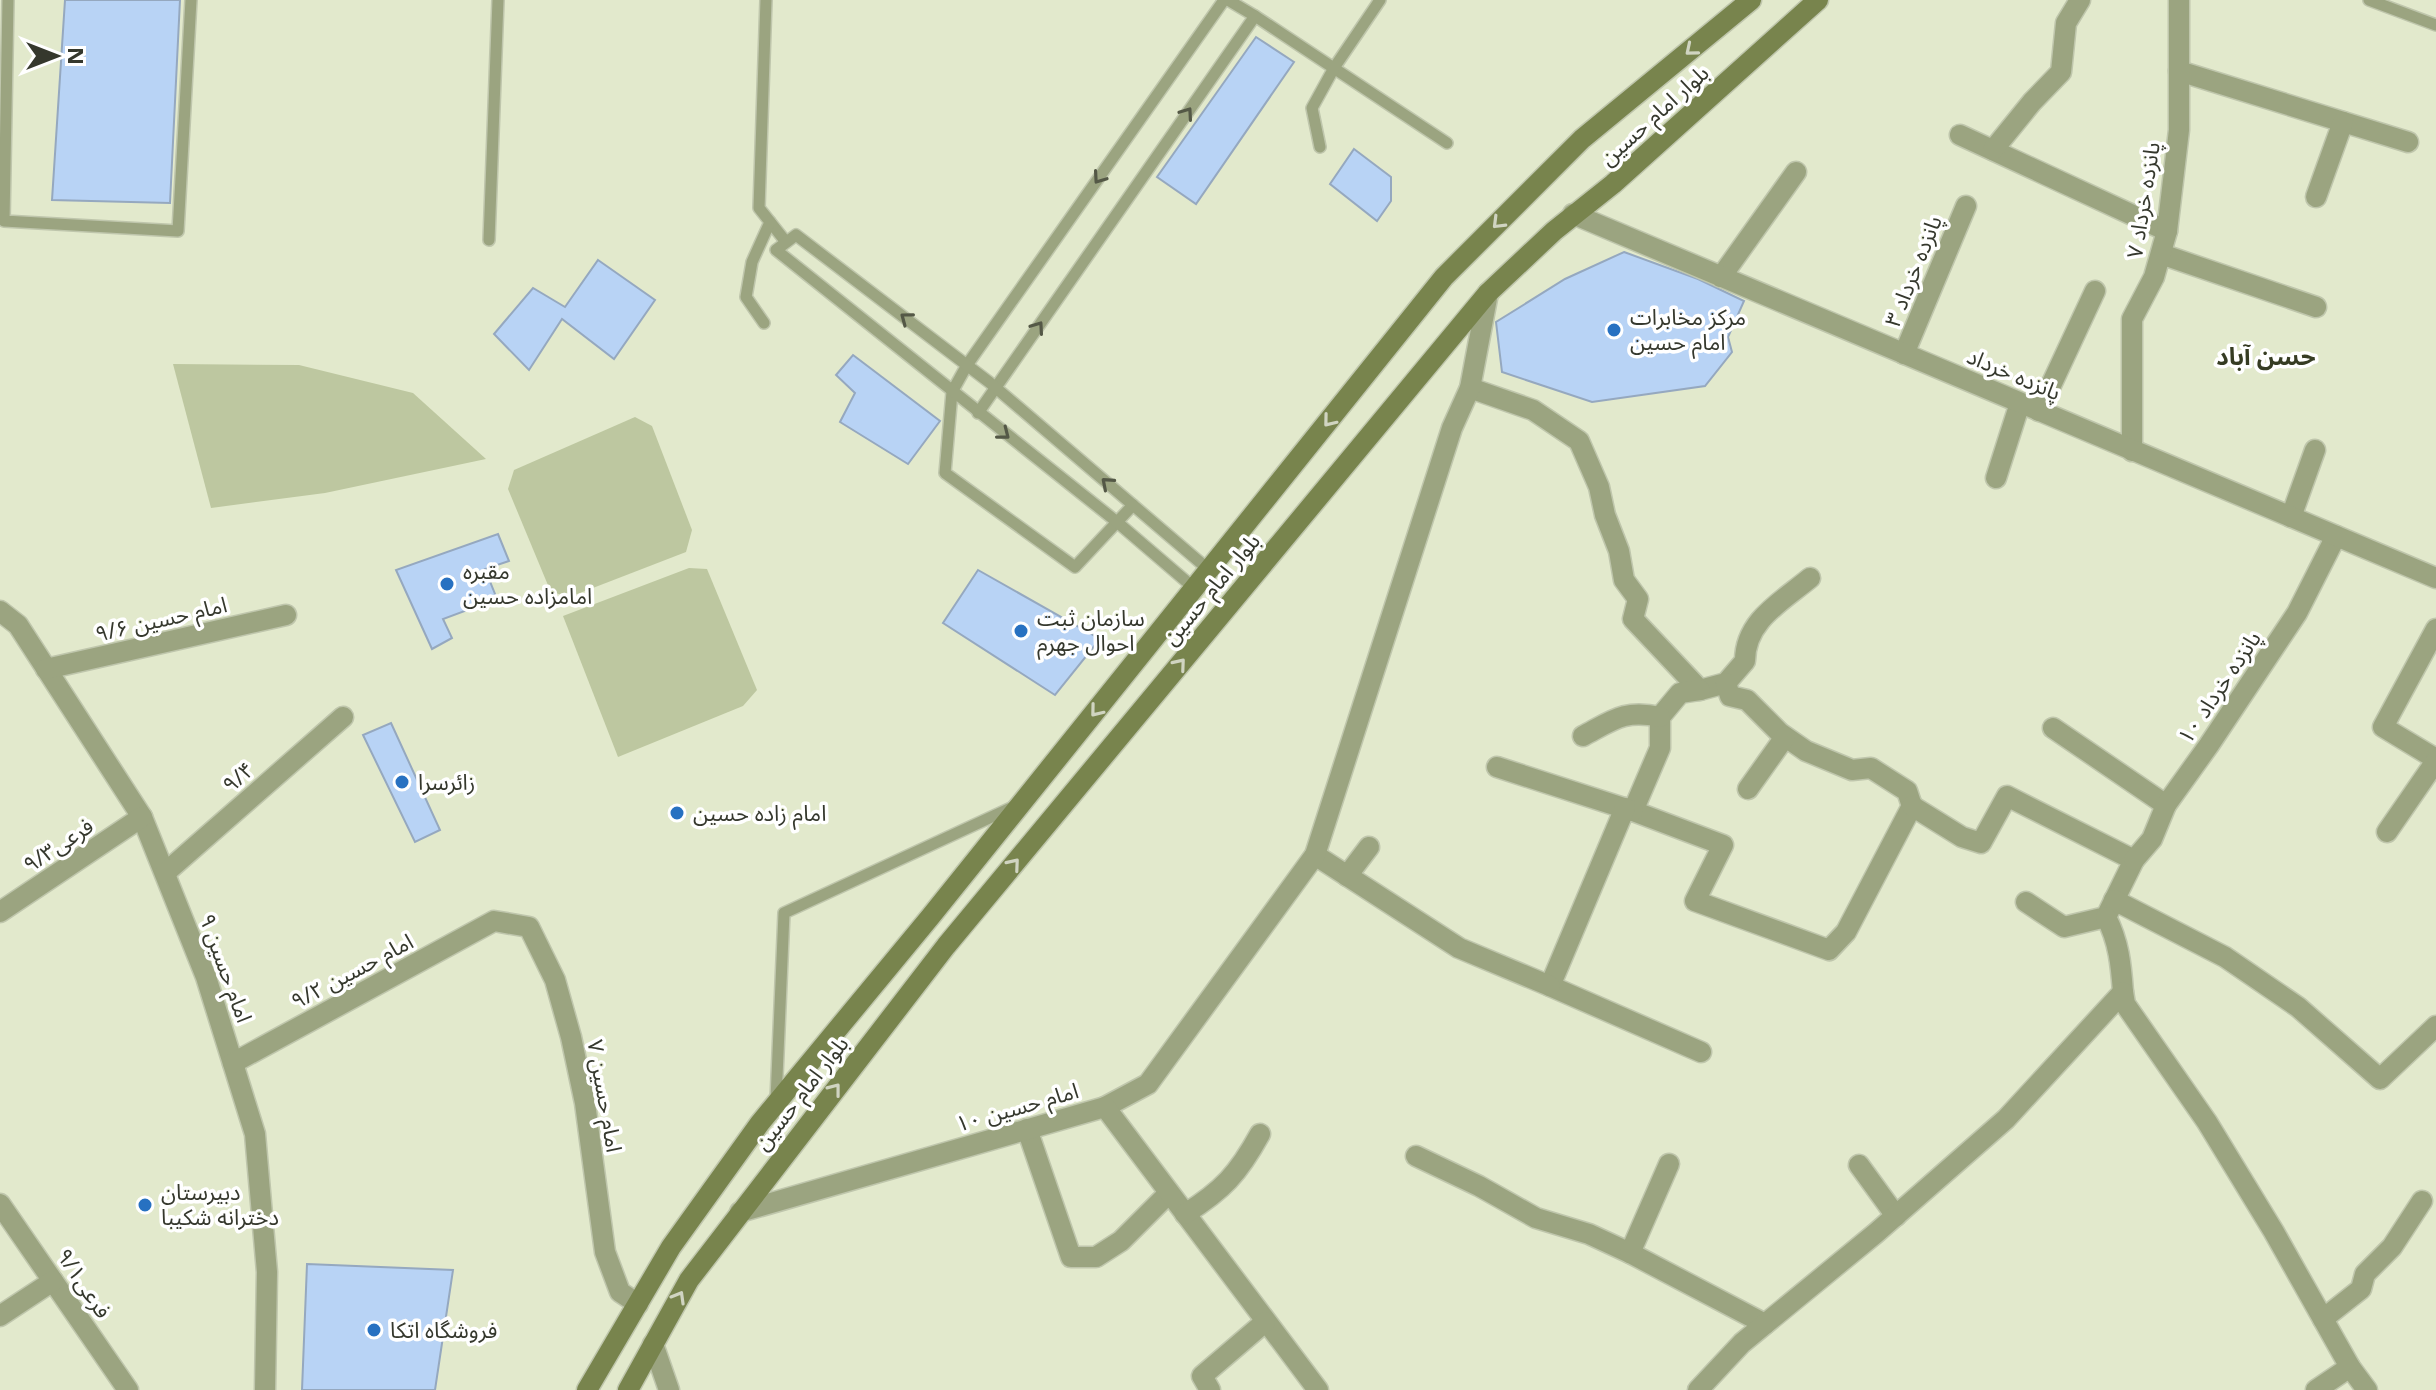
<svg xmlns="http://www.w3.org/2000/svg" width="2436" height="1390" viewBox="0 0 2436 1390" font-family="Georgia,'Noto Sans Arabic',serif">
	<rect width="100%" height="100%" fill="#e2e9cc"/>
	<g fill="#bdc7a0">
		<path d="M173,364L299,365L413,393L486,459L325,493L211,508Z"/>
		<path d="M635,417L652,426L692,530L686,552L567,598L550,590L508,489L514,470Z"/>
		<path d="M689,568L707,569L757,690L743,706L618,757L563,616Z"/>
	</g>
	<g fill="#b8d3f5" stroke="#95a8bf" stroke-width="2">
		<path d="M65,0H180L170,203L52,200Z"/>
		<path d="M1256,37L1294,62L1196,204L1157,177Z"/>
		<path d="M1354,149L1391,177V201L1377,221L1330,184Z"/>
		<path d="M1624,252L1698,279L1744,301L1728,337L1732,352L1705,386L1592,402L1502,372L1496,322L1565,279Z"/>
		<path d="M598,260L655,300L614,359L562,319L529,370L494,334L533,288L565,307Z"/>
		<path d="M853,355L940,421L908,464L840,422L855,393L836,375Z"/>
		<path d="M498,534L509,561L485,569L497,599L443,619L452,638L432,649L396,570Z"/>
		<path d="M978,570L1100,639L1055,695L943,623Z"/>
		<path d="M391,723L440,830L415,842L363,735Z"/>
		<path d="M307,1264L453,1270L435,1390H302Z"/>
	</g>
	<g fill="none" stroke-linecap="round" stroke-linejoin="round">
		<g stroke="#bfc6ac" stroke-width="14">
			<g id="service">
				<path d="M8,0L4,221L178,231L191,0"/>
				<path d="M766,0L759,208L786,242"/>
				<path d="M2369,0L2436,25"/>
				<path d="M1255,16L1447,143"/>
				<path d="M1320,147L1312,108L1334,68L1380,0"/>
				<path d="M489,240L498,0"/>
				<path d="M764,323L746,297L752,262L770,222"/>
				<path d="M978,413L1255,16L1228,0"/>
				<path d="M1133,505L1075,567L945,473L952,392L967,365L1224,0"/>
				<path d="M1194,588L1117,522L776,250L796,235L989,382L1209,570"/>
				<path d="M776,1100L784,913L1013,807"/>
			</g>
		</g>
		<g stroke="#bfc6ac" stroke-width="23">
			<g id="minor">
				<path d="M2179,71L2408,142"/>
				<path d="M1960,135L2167,231"/>
				<path d="M1993,150L2032,102L2061,72L2066,23L2080,0"/>
				<path d="M2316,197L2343,122"/>
				<path d="M2161,254L2316,307"/>
				<path d="M1721,277L1796,172"/>
				<path d="M1904,354L1966,206"/>
				<path d="M1470,388L1533,410L1579,441L1599,487L1605,515L1619,551L1624,580L1638,599L1633,619L1700,690L1726,683L1745,661C1745,621 1781,602 1810,578"/>
				<path d="M2039,411L2095,291"/>
				<path d="M2132,451V319L2154,277L2167,231L2179,130V0"/>
				<path d="M1996,478L2020,403"/>
				<path d="M2291,517L2315,450"/>
				<path d="M0,611L18,625L142,817L206,977L255,1134L267,1272L265,1390"/>
				<path d="M2436,629L2383,727L2436,759"/>
				<path d="M46,669L286,615"/>
				<path d="M1700,690L1680,693L1660,717V748L1633,811L1723,845L1695,901L1829,950L1846,932L1912,806L1907,791L1871,768L1852,770L1806,751L1780,733L1747,700L1730,696L1726,683"/>
				<path d="M2053,728L2166,805"/>
				<path d="M1583,736C1613,720 1625,709 1660,717"/>
				<path d="M1497,767L1633,811"/>
				<path d="M1748,789L1785,737"/>
				<path d="M1912,806L1962,837L1981,843L2007,796L2134,860L2106,917L2064,927L2026,902"/>
				<path d="M1625,808L1550,986L1701,1052"/>
				<path d="M2387,832L2436,761"/>
				<path d="M1315,855L1459,948L1550,986"/>
				<path d="M2134,860L2152,839L2166,805L2209,745L2297,613L2336,536"/>
				<path d="M165,873L343,717"/>
				<path d="M1347,876L1369,847"/>
				<path d="M2114,900L2225,957L2298,1007L2380,1079L2436,1026"/>
				<path d="M0,912L142,817"/>
				<path d="M2106,917C2119,942 2121,965 2123,992"/>
				<path d="M233,1063L494,921L529,927L555,980L571,1037L585,1103L605,1252L620,1292L638,1304"/>
				<path d="M1105,1107L1148,1084L1315,855L1452,428L1470,388L1488,293"/>
				<path d="M1027,1129L1071,1257H1096L1121,1241L1169,1193"/>
				<path d="M1416,1156L1479,1186L1536,1218L1589,1234L1630,1253L1765,1324"/>
				<path d="M1859,1165L1896,1216"/>
				<path d="M0,1204L128,1390"/>
				<path d="M740,1212L1105,1107L1318,1390"/>
				<path d="M1185,1214C1223,1190 1238,1174 1260,1134"/>
				<path d="M1630,1253L1669,1164"/>
				<path d="M0,1316L53,1281"/>
				<path d="M2323,1319L2361,1289L2365,1274L2392,1247L2422,1201"/>
				<path d="M653,1344L669,1390"/>
				<path d="M1210,1390L1202,1376L1265,1322"/>
				<path d="M1698,1390L1742,1343L1876,1233L2006,1119L2123,992L2125,1004L2207,1122L2274,1232L2350,1367L2367,1390"/>
				<path d="M2316,1390L2350,1367"/>
			</g>
		</g>
		<g stroke="#bfc6ac" stroke-width="23">
			<path id="tertiary" d="M1573,214L2436,578"/>
		</g>
		<g stroke="#bfc6ac" stroke-width="23">
			<g id="secondary">
				<path d="M587,1390L671,1247L760,1123L931,916L1444,277L1582,139L1751,0"/>
				<path d="M628,1390L689,1280L946,946L1488,293L1554,231L1613,184L1818,0"/>
			</g>
		</g>
		<use href="#service" stroke="#9ba480" stroke-width="11"/>
		<use href="#minor" stroke="#9ba480" stroke-width="20"/>
		<use href="#tertiary" stroke="#9ba480" stroke-width="20"/>
		<use href="#secondary" stroke="#78844d" stroke-width="20"/>
	</g>
	<defs><path id="oneway-chevron" d="M-2-3.5L2.5 0L-2 3.5" fill="none" stroke-width="1.6" stroke-linecap="round" stroke-linejoin="round" transform="scale(2)"/></defs>
	<g stroke="#d0d4c1">
		<use href="#oneway-chevron" transform="translate(1691 50) rotate(140)"/>
		<use href="#oneway-chevron" transform="translate(1498 223) rotate(135)"/>
		<use href="#oneway-chevron" transform="translate(1329 421) rotate(129)"/>
		<use href="#oneway-chevron" transform="translate(1180 664) rotate(-50)"/>
		<use href="#oneway-chevron" transform="translate(1096 711) rotate(129)"/>
		<use href="#oneway-chevron" transform="translate(1014 864) rotate(-50)"/>
		<use href="#oneway-chevron" transform="translate(835 1089) rotate(-52)"/>
		<use href="#oneway-chevron" transform="translate(679 1297) rotate(-60)"/>
	</g>
	<g stroke="#545846">
		<use href="#oneway-chevron" transform="translate(1187 113) rotate(-55)"/>
		<use href="#oneway-chevron" transform="translate(1099 178) rotate(125)"/>
		<use href="#oneway-chevron" transform="translate(906 318) rotate(-143)"/>
		<use href="#oneway-chevron" transform="translate(1038 327) rotate(-55)"/>
		<use href="#oneway-chevron" transform="translate(1004 434) rotate(38)"/>
		<use href="#oneway-chevron" transform="translate(1107 483) rotate(-139)"/>
	</g>
	<g fill="#2771c1" stroke="#fff" stroke-width="3">
		<circle cx="1614" cy="330" r="8"/>
		<circle cx="447" cy="584" r="8"/>
		<circle cx="1021" cy="631" r="8"/>
		<circle cx="402" cy="782" r="8"/>
		<circle cx="677" cy="813" r="8"/>
		<circle cx="145" cy="1205" r="8"/>
		<circle cx="374" cy="1330" r="8"/>
	</g>
	<g text-anchor="middle" stroke-width="7" stroke-linejoin="round" paint-order="stroke">
		<g font-size="22" fill="#35382d" stroke="#fff">
			<text transform="translate(1654 115) rotate(-42)" y="8">بلوار امام حسین</text>
			<text transform="translate(2143 200) rotate(-81)" y="8">پانزده خرداد ۷</text>
			<text transform="translate(1913 271) rotate(-68)" y="8">پانزده خرداد ۳</text>
			<text transform="translate(2014 374) rotate(23)" y="8">پانزده خرداد</text>
			<text transform="translate(1211 589) rotate(-50)" y="8">بلوار امام حسین</text>
			<text transform="translate(161 619) rotate(-13)" y="8">امام حسین ۹/۶</text>
			<text transform="translate(2219 687) rotate(-56)" y="8">پانزده خرداد ۱۰</text>
			<text transform="translate(238 777) rotate(-41)" y="8">۹/۴</text>
			<text transform="translate(58 845) rotate(-34)" y="8">فرعی۹/۳</text>
			<text transform="translate(226 968) rotate(70)" y="8">امام حسین ۹</text>
			<text transform="translate(352 971) rotate(-28)" y="8">امام حسین ۹/۲</text>
			<text transform="translate(801 1093) rotate(-52)" y="8">بلوار امام حسین</text>
			<text transform="translate(605 1096) rotate(80)" y="8">امام حسین ۷</text>
			<text transform="translate(1017 1107) rotate(-16)" y="8">امام حسین ۱۰</text>
			<text transform="translate(84 1283) rotate(56)" y="8">فرعی۹/۱</text>
		</g>
		<g font-size="22" fill="#35382d" stroke="#fff" text-anchor="start">
			<text x="1630" y="325">مرکز مخابرات<tspan x="1630" dy="25">امام حسین</tspan></text>
			<text x="463" y="579">مقبره<tspan x="463" dy="25">امامزاده حسین</tspan></text>
			<text x="1037" y="626">سازمان ثبت<tspan x="1037" dy="25">احوال جهرم</tspan></text>
			<text x="418" y="790">زائرسرا</text>
			<text x="693" y="821">امام زاده حسین</text>
			<text x="161" y="1200">دبیرستان<tspan x="161" dy="25">دخترانه شکیبا</tspan></text>
			<text x="390" y="1338">فروشگاه اتکا</text>
		</g>
		<g font-size="24" font-weight="bold" fill="#363c23" stroke="#fff">
			<text x="2266" y="365">حسن آباد</text>
		</g>
	</g>
	<g transform="translate(56 56) rotate(90)" stroke="#ffffff" stroke-width="6" paint-order="stroke">
	<path d="M0-6L14 30L0 20L-14 30Z" fill="#35382d"/>
	<text y="-12" font-size="22" font-weight="bold" text-anchor="middle" fill="#35382d">N</text>
	</g>
</svg>
